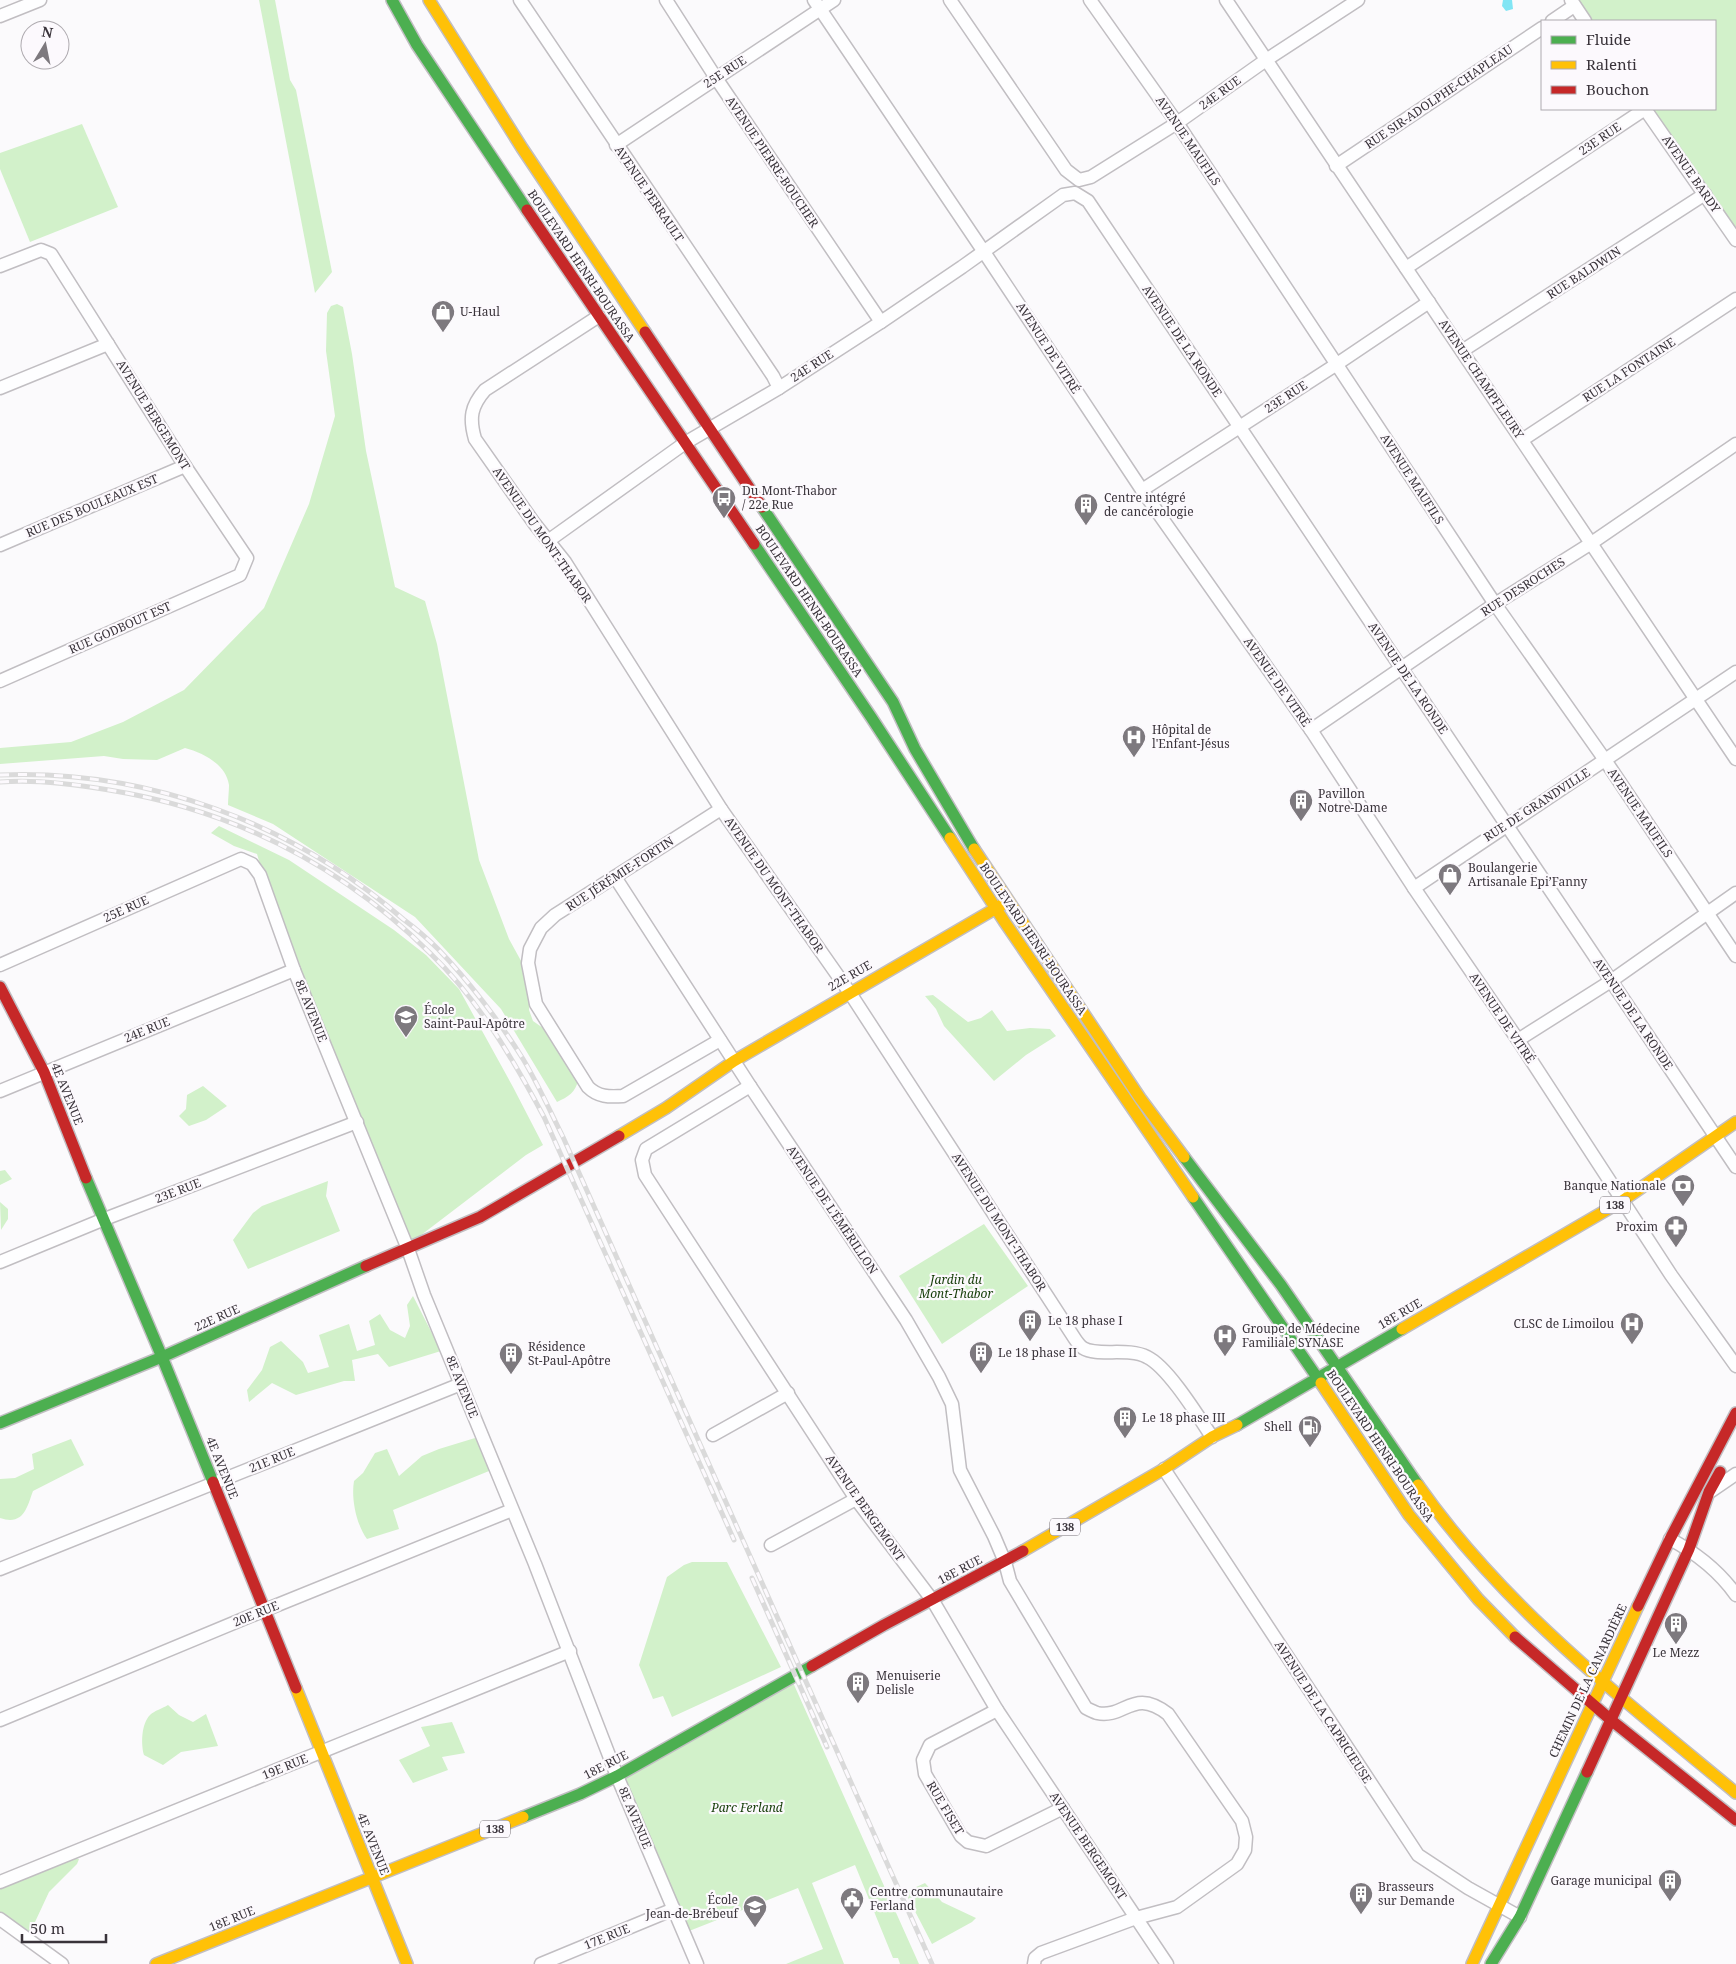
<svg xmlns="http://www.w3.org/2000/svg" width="1736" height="1964" viewBox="0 0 1736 1964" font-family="'Noto Serif',serif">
	<rect width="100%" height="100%" fill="#fbfafc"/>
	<g fill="#d2f1ca">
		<path d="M259,0H275L290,80L296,90L332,272L315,293Z"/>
		<path d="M1571,0H1736V226L1730,230L1645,109H1715V21H1585Z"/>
		<path d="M82,124L118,207L30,242L0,169V153Z"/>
		<path d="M337,304L343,307L352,354L366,451L395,587L425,601L437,644L479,860L509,939L531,979L529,1010L533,1021L543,1028L578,1080C576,1092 568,1097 557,1102L501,1009L415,917L273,824L228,805C228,799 229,791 229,785C226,764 203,753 185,748L157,760L123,759L104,756L0,764V748L71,742L123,722L184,690L264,608L309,504L335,416L326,351L327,313L331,306Z"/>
		<path d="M219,826L289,860L394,930L426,955L459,989L513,1087L543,1145L526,1155L412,1242L408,1249L260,864L257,854L234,846L211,833Z"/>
		<path d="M933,995L968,1022L981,1018L992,1010L1007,1031L1030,1028L1050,1029L1056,1036L1026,1055L994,1081L944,1026L936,1009L925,996Z"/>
		<path d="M203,1086L227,1106L206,1120L189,1126L179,1116L186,1109L187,1095Z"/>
		<path d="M5,1170L12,1179L0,1185V1171Z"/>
		<path d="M328,1181L326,1196L340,1231L248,1269L233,1240L253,1213L262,1206Z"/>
		<path d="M0,1202L8,1209V1219L1,1230Z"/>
		<path d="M984,1224L1028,1286L942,1344L899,1276Z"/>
		<path d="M413,1296L441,1351L389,1367L378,1354L352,1360L355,1381H344L296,1395L272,1383L249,1402L247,1390L262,1370L270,1347L281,1341L303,1362L308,1373L329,1367L319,1335L349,1324L357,1351L375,1345L369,1321L380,1314L390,1330L405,1338L410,1326L407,1305Z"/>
		<path d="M475,1438L494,1469L393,1510L399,1529L367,1539C356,1524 351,1498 354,1481L363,1473L375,1453L387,1449L399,1476L422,1456L439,1449Z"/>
		<path d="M71,1439L84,1465L33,1491C27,1507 24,1526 0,1518V1479L15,1478L34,1469L32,1454Z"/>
		<path d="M692,1562H727L781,1667L672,1717L663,1696L653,1699L639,1665L667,1577L684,1565Z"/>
		<path d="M791,1678L919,1964H900L898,1958H893L855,1865L812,1883L844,1964H786L823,1949L798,1888L684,1933L617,1776Z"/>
		<path d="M168,1705L179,1715L193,1722L206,1714L218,1746L181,1752L163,1765L144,1755C141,1745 141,1724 150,1715C154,1711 163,1708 168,1705Z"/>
		<path d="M452,1722L465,1753L442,1757L448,1770L413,1783L399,1760L430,1746L421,1727Z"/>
		<path d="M69,1857L79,1859L77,1864L49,1892L28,1937L0,1915V1883Z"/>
		<path d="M925,1883L942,1902L976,1918L972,1922L932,1944L905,1892Z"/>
	</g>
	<path fill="#81e5f4" d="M1503,0H1512L1513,9L1506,11L1502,6Z"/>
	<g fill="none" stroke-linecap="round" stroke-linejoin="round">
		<g stroke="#c1bec2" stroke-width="15">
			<g id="street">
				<path d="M520,0L773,376L779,388"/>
				<path d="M666,0L716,78L881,322"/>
				<path d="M814,0L984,252L1142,490L1311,730L1414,888L1518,1040L1671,1275L1736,1366"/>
				<path d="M950,0L1066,170L1079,180L1091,177L1177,123L1266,60L1358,0"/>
				<path d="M1090,0L1177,123L1495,604L1605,760L1736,956"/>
				<path d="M1226,0C1396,253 1565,506 1736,759"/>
				<path d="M1571,0L1585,21"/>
				<path d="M0,16L40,0"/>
				<path d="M1552,21L1574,6"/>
				<path d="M1645,109L1736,240"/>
				<path d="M616,145L834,0"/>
				<path d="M1336,166L1542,28"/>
				<path d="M0,266L41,250L51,254L185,466L247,558L240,575L0,681"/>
				<path d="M1406,268L1645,109"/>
				<path d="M599,316L485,390C471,406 469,418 475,439L534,523L565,562L721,809L850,993L1075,1339C1077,1342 1080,1346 1083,1348C1097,1357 1128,1347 1147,1357C1168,1367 1198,1416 1212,1437"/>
				<path d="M1462,351L1705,194"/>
				<path d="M0,388L108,344"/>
				<path d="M1522,440L1736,299"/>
				<path d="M1142,490L1337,364L1429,302"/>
				<path d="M548,541L685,443L779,388L881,322L962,267L1063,195L1075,193L1088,201L1736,1167"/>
				<path d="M0,545L185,466"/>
				<path d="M1311,730L1495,604L1590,544L1736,444"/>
				<path d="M615,877L750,1086L906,1320L939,1377L952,1404L960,1470L994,1536L1005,1562L1010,1581L1086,1708C1090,1710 1094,1712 1097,1713C1125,1719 1133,1687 1168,1714L1242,1821L1246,1837L1245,1850L1237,1864L1177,1907L1136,1918L1041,1953L1035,1958L1034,1964"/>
				<path d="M1414,888L1736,672"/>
				<path d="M0,965L241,859L252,864L260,875L294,970L408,1249L424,1295L535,1564L617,1776L697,1964"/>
				<path d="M720,1040L623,1096C609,1097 598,1097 588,1087L536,1004L528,963L530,949L541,928L555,915L721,809"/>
				<path d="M1518,1040L1611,981L1736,893"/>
				<path d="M750,1086L646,1149L642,1160L645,1175L856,1499L933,1601L997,1710L1167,1964"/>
				<path d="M0,1091L294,970"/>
				<path d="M0,1262L102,1220L357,1122"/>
				<path d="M713,1435L788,1393"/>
				<path d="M1164,1469L1418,1855L1468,1888L1520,1917"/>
				<path d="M1711,1491L1736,1474"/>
				<path d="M1670,1539C1696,1553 1719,1571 1736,1595"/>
				<path d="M771,1545L856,1499"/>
				<path d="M0,1569L461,1384"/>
				<path d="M997,1710L930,1745L923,1760L925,1774L961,1836L968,1842L986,1846L1063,1808"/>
				<path d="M0,1720L265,1610L512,1510"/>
				<path d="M0,1882L570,1651"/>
				<path d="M0,1919L62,1964"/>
				<path d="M541,1964L674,1909"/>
			</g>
		</g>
		<g stroke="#c1bec2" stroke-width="14">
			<g id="fast">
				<path d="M392,0L417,45L527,210"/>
				<path d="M762,507L893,702L915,749L974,849"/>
				<path d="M754,544L871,717L950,838"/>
				<path d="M1184,1157L1281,1285L1418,1485"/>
				<path d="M86,1178L162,1357L213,1482"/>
				<path d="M1193,1197L1321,1383"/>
				<path d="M0,1423L162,1357L366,1266"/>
				<path d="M1237,1425L1402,1329"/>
				<path d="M523,1817L580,1794L617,1776L812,1666"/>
				<path d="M1491,1964L1520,1917L1587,1772"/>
			</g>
		</g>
		<g stroke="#c1bec2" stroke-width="14">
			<g id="slow">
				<path d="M429,0L522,148L645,332"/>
				<path d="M950,838L1004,921L1193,1197"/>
				<path d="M974,849L1140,1098L1184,1157"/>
				<path d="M619,1136L666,1108L734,1061L1005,903"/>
				<path d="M1402,1329L1622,1201L1736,1122"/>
				<path d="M1321,1383L1409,1515L1478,1599L1515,1637"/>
				<path d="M1418,1485C1503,1607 1623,1699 1736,1793"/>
				<path d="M1023,1551L1164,1469L1212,1437L1237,1425"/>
				<path d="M296,1688L407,1964"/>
				<path d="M156,1964L523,1817"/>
				<path d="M1472,1964L1638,1606"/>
			</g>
		</g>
		<g stroke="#c1bec2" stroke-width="14">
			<g id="jam">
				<path d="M527,210L754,544"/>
				<path d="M645,332L762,507"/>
				<path d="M0,987L44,1072L86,1178"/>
				<path d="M366,1266L480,1217L619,1136"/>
				<path d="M213,1482L296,1688"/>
				<path d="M1638,1606L1670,1539L1736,1413"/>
				<path d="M1515,1637L1611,1720L1736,1820"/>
				<path d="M812,1666L884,1625L1023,1551"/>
				<path d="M1587,1772L1689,1549L1709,1492L1720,1472"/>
			</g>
		</g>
		<use href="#street" stroke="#fefeff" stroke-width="12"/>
		<use href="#fast" stroke="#4caf50" stroke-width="11"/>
		<use href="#slow" stroke="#ffc107" stroke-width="11"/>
		<use href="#jam" stroke="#c62828" stroke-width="11"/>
		<g stroke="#dadada" stroke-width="5">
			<g id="rail">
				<path d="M0,775C147,769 293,823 403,919C415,928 427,938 438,949C468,980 500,1022 523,1059C538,1084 550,1111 563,1137L932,1964"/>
				<path d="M0,782C36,779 74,784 109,790C233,810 341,865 430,953C478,999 513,1059 544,1117L734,1540"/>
				<path d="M752,1578L827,1747"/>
			</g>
		</g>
		<use href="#rail" stroke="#fcf9fd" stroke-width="3" stroke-dasharray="9" stroke-linecap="butt"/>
	</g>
	<defs>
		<g id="shop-pin" transform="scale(1.25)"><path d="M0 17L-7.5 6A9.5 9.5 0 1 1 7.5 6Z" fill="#7d797e" stroke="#fcf9fd"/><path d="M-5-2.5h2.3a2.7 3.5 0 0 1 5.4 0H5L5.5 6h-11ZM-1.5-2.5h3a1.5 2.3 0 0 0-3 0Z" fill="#fff"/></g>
		<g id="bus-pin" transform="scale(1.25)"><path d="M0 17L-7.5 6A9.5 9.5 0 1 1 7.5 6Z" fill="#7d797e" stroke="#fcf9fd"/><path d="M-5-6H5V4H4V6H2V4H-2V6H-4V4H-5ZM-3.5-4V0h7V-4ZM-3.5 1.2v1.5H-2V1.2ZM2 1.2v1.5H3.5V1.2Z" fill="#fff"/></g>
		<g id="building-pin" transform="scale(1.25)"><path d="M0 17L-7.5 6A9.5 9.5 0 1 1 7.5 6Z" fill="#7d797e" stroke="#fcf9fd"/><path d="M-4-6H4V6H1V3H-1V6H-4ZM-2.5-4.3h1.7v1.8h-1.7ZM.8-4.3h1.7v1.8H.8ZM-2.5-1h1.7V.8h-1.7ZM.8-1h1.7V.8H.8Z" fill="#fff"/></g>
		<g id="hospital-pin" transform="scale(1.25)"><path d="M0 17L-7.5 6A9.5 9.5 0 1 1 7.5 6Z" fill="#7d797e" stroke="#fcf9fd"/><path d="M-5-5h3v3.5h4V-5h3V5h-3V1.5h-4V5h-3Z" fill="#fff"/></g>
		<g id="school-pin" transform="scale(1.25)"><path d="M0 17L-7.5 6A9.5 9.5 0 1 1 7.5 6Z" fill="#7d797e" stroke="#fcf9fd"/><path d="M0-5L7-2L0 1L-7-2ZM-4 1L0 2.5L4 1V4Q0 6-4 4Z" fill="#fff"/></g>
		<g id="bank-pin" transform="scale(1.25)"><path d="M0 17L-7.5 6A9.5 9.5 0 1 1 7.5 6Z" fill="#7d797e" stroke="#fcf9fd"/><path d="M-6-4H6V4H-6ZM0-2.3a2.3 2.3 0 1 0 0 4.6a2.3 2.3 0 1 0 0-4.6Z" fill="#fff"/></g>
		<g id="pharmacy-pin" transform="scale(1.25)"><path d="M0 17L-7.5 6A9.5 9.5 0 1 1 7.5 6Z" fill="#7d797e" stroke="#fcf9fd"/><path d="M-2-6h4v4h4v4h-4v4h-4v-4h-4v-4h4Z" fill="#fff"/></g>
		<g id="fuel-pin" transform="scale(1.25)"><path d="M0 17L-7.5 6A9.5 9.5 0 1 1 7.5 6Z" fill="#7d797e" stroke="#fcf9fd"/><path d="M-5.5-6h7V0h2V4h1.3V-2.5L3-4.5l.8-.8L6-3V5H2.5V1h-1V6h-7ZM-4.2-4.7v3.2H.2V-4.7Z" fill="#fff"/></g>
		<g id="civic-pin" transform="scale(1.25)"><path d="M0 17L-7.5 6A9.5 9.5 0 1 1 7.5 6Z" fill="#7d797e" stroke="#fcf9fd"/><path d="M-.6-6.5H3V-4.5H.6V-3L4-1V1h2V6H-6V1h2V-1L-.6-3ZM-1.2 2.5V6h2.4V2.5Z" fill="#fff"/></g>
	</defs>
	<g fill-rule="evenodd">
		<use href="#shop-pin" x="443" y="312"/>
		<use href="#bus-pin" x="724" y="498"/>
		<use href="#building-pin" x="1086" y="505"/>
		<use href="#hospital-pin" x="1134" y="737"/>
		<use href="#building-pin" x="1301" y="801"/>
		<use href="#shop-pin" x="1450" y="875"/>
		<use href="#school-pin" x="406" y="1017"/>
		<use href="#bank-pin" x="1683" y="1186"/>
		<use href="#pharmacy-pin" x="1676" y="1227"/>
		<use href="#building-pin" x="1030" y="1321"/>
		<use href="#hospital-pin" x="1632" y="1324"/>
		<use href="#hospital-pin" x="1225" y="1336"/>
		<use href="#building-pin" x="981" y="1353"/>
		<use href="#building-pin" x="511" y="1354"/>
		<use href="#building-pin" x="1125" y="1418"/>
		<use href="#fuel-pin" x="1310" y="1427"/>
		<use href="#building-pin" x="1676" y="1624"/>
		<use href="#building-pin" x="858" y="1683"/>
		<use href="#building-pin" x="1670" y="1881"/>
		<use href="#building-pin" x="1361" y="1894"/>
		<use href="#civic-pin" x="852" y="1899"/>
		<use href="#school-pin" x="755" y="1907"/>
	</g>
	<g text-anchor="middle" stroke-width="4.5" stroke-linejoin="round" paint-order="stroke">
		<g fill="#fcf9fd" stroke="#746e74" stroke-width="1">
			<rect x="1600" y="1196.5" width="30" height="17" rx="4"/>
			<rect x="1050" y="1518.5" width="30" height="17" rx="4"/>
			<rect x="480" y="1820.5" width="30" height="17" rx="4"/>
		</g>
		<g font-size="11" font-weight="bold" fill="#39333a">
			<text x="1615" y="1209">138</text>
			<text x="1065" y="1531">138</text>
			<text x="495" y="1833">138</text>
		</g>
		<g font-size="12" fill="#39333a" stroke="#fcf9fd">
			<text transform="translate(725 72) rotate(-33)" y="4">25E RUE</text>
			<text transform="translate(1220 93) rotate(-36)" y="4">24E RUE</text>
			<text transform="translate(1439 97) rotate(-34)" y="4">RUE SIR-ADOLPHE-CHAPLEAU</text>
			<text transform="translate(1600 139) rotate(-34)" y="4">23E RUE</text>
			<text transform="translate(1188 141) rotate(56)" y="4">AVENUE MAUFILS</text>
			<text transform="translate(772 162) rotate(56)" y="4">AVENUE PIERRE-BOUCHER</text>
			<text transform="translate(1691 174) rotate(55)" y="4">AVENUE BARDY</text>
			<text transform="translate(649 194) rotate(56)" y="4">AVENUE PERRAULT</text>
			<text transform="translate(581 266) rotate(56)" y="4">BOULEVARD HENRI-BOURASSA</text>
			<text transform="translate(1584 273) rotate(-33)" y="4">RUE BALDWIN</text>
			<text transform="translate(1182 341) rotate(56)" y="4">AVENUE DE LA RONDE</text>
			<text transform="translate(1048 348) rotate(57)" y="4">AVENUE DE VITRÉ</text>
			<text transform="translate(812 366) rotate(-33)" y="4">24E RUE</text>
			<text transform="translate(1629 370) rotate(-33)" y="4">RUE LA FONTAINE</text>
			<text transform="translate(1481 379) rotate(56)" y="4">AVENUE CHAMPFLEURY</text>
			<text transform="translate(1286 397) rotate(-33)" y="4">23E RUE</text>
			<text transform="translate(153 415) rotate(58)" y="4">AVENUE BERGEMONT</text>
			<text transform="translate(1412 479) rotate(57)" y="4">AVENUE MAUFILS</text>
			<text transform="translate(92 506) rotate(-23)" y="4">RUE DES BOULEAUX EST</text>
			<text transform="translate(542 535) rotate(55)" y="4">AVENUE DU MONT-THABOR</text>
			<text transform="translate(1523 587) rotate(-33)" y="4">RUE DESROCHES</text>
			<text transform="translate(809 601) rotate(56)" y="4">BOULEVARD HENRI-BOURASSA</text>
			<text transform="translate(120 628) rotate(-24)" y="4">RUE GODBOUT EST</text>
			<text transform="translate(1408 678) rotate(56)" y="4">AVENUE DE LA RONDE</text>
			<text transform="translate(1277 682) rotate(55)" y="4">AVENUE DE VITRÉ</text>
			<text transform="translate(1537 805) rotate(-33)" y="4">RUE DE GRANDVILLE</text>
			<text transform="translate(1640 813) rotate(56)" y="4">AVENUE MAUFILS</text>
			<text transform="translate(620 874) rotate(-33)" y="4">RUE JÉRÉMIE-FORTIN</text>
			<text transform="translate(774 885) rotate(55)" y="4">AVENUE DU MONT-THABOR</text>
			<text transform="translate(126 909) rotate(-24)" y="4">25E RUE</text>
			<text transform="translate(1033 939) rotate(56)" y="4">BOULEVARD HENRI-BOURASSA</text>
			<text transform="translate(850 976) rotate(-30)" y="4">22E RUE</text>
			<text transform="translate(311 1011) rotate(68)" y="4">8E AVENUE</text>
			<text transform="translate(1633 1014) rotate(56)" y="4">AVENUE DE LA RONDE</text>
			<text transform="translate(1502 1018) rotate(56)" y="4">AVENUE DE VITRÉ</text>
			<text transform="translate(147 1030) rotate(-22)" y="4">24E RUE</text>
			<text transform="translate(67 1094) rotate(68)" y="4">4E AVENUE</text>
			<text transform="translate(178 1191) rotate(-21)" y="4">23E RUE</text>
			<text transform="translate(832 1210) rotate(56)" y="4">AVENUE DE L'ÉMÉRILLON</text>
			<text transform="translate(999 1222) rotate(57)" y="4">AVENUE DU MONT-THABOR</text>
			<text transform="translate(1400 1314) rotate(-30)" y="4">18E RUE</text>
			<text transform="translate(217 1318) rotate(-24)" y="4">22E RUE</text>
			<text transform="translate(462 1387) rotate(68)" y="4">8E AVENUE</text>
			<text transform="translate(1380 1446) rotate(56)" y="4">BOULEVARD HENRI-BOURASSA</text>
			<text transform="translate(272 1460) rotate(-22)" y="4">21E RUE</text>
			<text transform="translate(222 1468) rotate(68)" y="4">4E AVENUE</text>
			<text transform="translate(865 1508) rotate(55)" y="4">AVENUE BERGEMONT</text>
			<text transform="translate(960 1570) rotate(-28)" y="4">18E RUE</text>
			<text transform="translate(256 1614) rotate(-22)" y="4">20E RUE</text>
			<text transform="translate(1588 1681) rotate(-65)" y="4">CHEMIN DE LA CANARDIÈRE</text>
			<text transform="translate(1323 1712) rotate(57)" y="4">AVENUE DE LA CAPRICIEUSE</text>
			<text transform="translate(606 1765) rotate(-27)" y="4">18E RUE</text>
			<text transform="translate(285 1767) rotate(-22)" y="4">19E RUE</text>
			<text transform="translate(945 1808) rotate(59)" y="4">RUE FISET</text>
			<text transform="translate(635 1818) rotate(67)" y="4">8E AVENUE</text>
			<text transform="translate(373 1844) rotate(68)" y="4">4E AVENUE</text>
			<text transform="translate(1088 1846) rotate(56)" y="4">AVENUE BERGEMONT</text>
			<text transform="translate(232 1919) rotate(-22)" y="4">18E RUE</text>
			<text transform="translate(607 1937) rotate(-22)" y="4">17E RUE</text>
		</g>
		<g font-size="12" fill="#39333a" stroke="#fcf9fd" text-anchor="start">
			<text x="460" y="316">U-Haul</text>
			<text x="742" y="495">Du Mont-Thabor<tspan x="742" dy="14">/ 22e Rue</tspan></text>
			<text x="1104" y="502">Centre intégré<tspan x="1104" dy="14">de cancérologie</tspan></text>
			<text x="1152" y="734">Hôpital de<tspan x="1152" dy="14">l'Enfant-Jésus</tspan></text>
			<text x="1318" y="798">Pavillon<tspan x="1318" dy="14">Notre-Dame</tspan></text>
			<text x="1468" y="872">Boulangerie<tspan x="1468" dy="14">Artisanale Epi’Fanny</tspan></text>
			<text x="424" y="1014">École<tspan x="424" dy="14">Saint-Paul-Apôtre</tspan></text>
			<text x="1666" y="1190" text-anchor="end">Banque Nationale</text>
			<text x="1658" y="1231" text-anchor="end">Proxim</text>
			<text x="1048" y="1325">Le 18 phase I</text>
			<text x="1614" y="1328" text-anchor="end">CLSC de Limoilou</text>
			<text x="1242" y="1333">Groupe de Médecine<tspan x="1242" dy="14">Familiale SYNASE</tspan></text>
			<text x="528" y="1351">Résidence<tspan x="528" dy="14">St-Paul-Apôtre</tspan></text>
			<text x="998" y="1357">Le 18 phase II</text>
			<text x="1142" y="1422">Le 18 phase III</text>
			<text x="1292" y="1431" text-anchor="end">Shell</text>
			<text x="1676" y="1657" text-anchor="middle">Le Mezz</text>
			<text x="876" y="1680">Menuiserie<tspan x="876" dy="14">Delisle</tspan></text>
			<text x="1652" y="1885" text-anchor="end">Garage municipal</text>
			<text x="1378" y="1891">Brasseurs<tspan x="1378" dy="14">sur Demande</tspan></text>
			<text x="870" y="1896">Centre communautaire<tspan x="870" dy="14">Ferland</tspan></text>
			<text x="738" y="1904" text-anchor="end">École<tspan x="738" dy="14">Jean-de-Brébeuf</tspan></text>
		</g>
		<g font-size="12" font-style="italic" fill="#143c07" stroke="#fcf9fd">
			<text x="956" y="1284">Jardin du<tspan x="956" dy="14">Mont-Thabor</tspan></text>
			<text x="747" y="1812">Parc Ferland</text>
		</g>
	</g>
	<rect x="1541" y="20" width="175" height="90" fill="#fcf9fd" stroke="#aeaaaf"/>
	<rect x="1551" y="36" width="25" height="8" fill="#4caf50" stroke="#aeaaaf"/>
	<text x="1586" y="45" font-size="15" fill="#39333a">Fluide</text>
	<rect x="1551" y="61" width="25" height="8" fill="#ffc107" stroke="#aeaaaf"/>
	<text x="1586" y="70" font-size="15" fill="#39333a">Ralenti</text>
	<rect x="1551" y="86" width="25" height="8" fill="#c62828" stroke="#aeaaaf"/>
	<text x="1586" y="95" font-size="15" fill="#39333a">Bouchon</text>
	<g transform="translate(45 45) rotate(10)"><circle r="24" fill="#fcf9fd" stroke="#aeaaaf"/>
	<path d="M0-4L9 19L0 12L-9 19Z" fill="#7d797e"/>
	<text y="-8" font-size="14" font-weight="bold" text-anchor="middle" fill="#39333a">N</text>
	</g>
	<path d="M22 1934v8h84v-8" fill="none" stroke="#39333a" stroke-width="2.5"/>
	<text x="30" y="1934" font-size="15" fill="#39333a" stroke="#fcf9fd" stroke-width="4" paint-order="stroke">50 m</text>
</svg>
